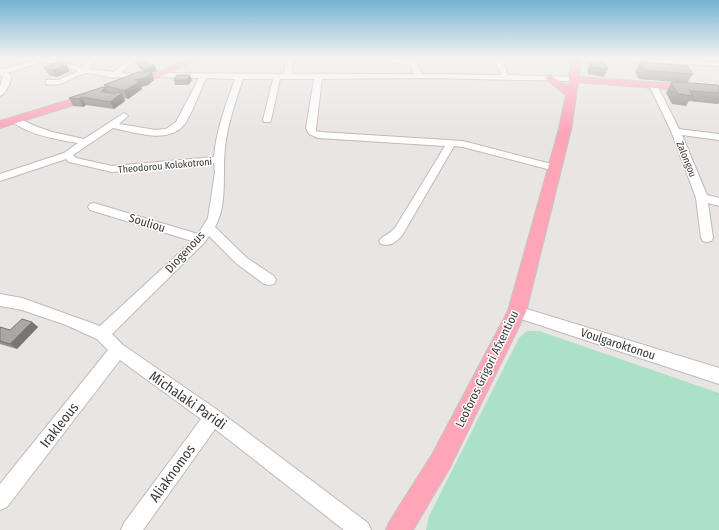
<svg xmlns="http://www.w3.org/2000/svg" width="719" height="530" viewBox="0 0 719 530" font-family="'Fira Sans Condensed',sans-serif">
	<rect width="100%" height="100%" fill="#e9e5e3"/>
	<path fill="#aae1c7" d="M527,331H539L719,393V530H426L429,516L519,338Z"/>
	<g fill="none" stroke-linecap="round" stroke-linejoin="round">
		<g stroke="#bfbab9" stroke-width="2">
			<g id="minor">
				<path d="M40,58H51V59L54,60L81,67L90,58H97L88,69L114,72L130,58H137L122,73L143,75L147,77L143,79L117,77L114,78C110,77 90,73 86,73C71,76 65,88 46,84V80H59L78,71L44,61L8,73L11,76C11,82 6,94 0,96V86L3,77L0,75V68L4,69Z"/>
				<path d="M286,58H293L292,74H414L410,64L391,63V59H394L416,60L422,74L501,75L495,61L486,60L482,58H501L508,75L574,77L578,79L574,81L423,78L322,79L316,128V131L320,132L463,141L559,166L560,168L555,171L463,147L454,146L403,234C398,241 390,247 381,244L379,241C382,236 390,234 395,228L445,146L318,138L309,134L306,128L314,79H280L271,120L270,122H264L263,120L273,79H243C236,100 227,126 225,148C222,173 228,204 215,227L247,258L274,276L276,280L274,284L269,285L264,284L237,264L209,236L205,242L112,334L123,345L219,411L368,523L371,530H344L215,429L143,530H121L124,523L201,419L120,360L7,507L0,510V484L108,350L97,339L66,325L22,310L0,306V294L22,298L100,326L192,241L90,210L88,207L90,204L94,203L198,234L208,218L215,172L214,163L112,172L69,162L66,159L0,181V174L64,153L78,143C59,140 24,134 11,120L12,118H18L35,126L52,132L84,139L124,113L128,116L119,124L156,130L166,129L176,122L199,78L157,77L153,75L154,73L284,74ZM206,78L235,79C226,104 216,131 214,157L112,166L76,158L73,155L113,128C134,132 166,144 183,126C190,119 201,89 206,78Z"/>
				<path d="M610,58H648L719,62V66L614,60Z"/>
				<path d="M650,83H653L657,85L679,129L719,134V140L682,135L707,195L719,198V206L708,203L713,238L711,241L707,242L703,241L701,238L696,198L671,131L649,85Z"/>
				<path d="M517,306L719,368V384L512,316L510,312L512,308Z"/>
			</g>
		</g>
		<g stroke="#c4c4c4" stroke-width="2">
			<g id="major">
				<path d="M190,58H201L160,77L132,84L127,81C134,74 146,75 154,73C166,70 179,63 190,58Z"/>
				<path d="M572,58H580L579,77L719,87V93L578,82L571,129L526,312L449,469L413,530H386L390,521L433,453L508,311L559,129L566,95L545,78L550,75L568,87Z"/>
				<path d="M92,93L97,96L96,98L0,128V121Z"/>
			</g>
		</g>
		<use href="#minor" fill="#fff" fill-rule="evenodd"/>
		<use href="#major" fill="#fea6b7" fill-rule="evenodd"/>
	</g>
	<g fill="#92908e">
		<path d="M137,62L157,71L152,72L154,80L148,85L141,87L142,89L128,99L124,98L125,101L114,109L86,105L83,107L73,106L69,98L105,88L104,85L143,72L139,67Z"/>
		<path d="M640,62L693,74L687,83L719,87V103L718,104L689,101L686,106L672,104L666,93L671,83L674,82L639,79L635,72Z"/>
		<path d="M591,63L608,69L604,77L588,74L587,70Z"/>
		<path d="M44,68L70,71L57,77L49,75Z"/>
		<path d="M174,80H192L188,85H175Z"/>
		<path d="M32,322L38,327L17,349L0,344V327L10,330Z"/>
	</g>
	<g fill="#777674">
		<path d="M66,64L70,71L57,77L53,70Z"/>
		<path d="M155,66L157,71L152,72L154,80L148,85L141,87L142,89L128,99L124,91L135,80L145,75L143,70Z"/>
		<path d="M190,75L192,80L188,85L187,80Z"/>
		<path d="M106,88L110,96L101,91Z"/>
		<path d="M122,93L125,101L114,109L110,102Z"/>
		<path d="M82,97L86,105L83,107L79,99Z"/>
		<path d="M32,322L38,327L17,349L10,344Z"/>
	</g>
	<g fill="#aaa8a5" stroke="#777674">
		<path d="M143,60L155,66L143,70L137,62Z"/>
		<path d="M58,62L66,64L53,70L44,68Z"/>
		<path d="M640,62L687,66L693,74L644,70Z"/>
		<path d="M591,63H605L608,69L591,67Z"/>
		<path d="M138,72H152L145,78L135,80L139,82L124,91L104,85Z"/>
		<path d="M177,75H190L187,80H174Z"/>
		<path d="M675,82L718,85L719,87V93L690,91L693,96L678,94L671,83Z"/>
		<path d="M103,87L106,88L101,91L114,94L117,92L122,93L110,102L82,97L79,99L69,98Z"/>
		<path d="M22,319L32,322L10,344L0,341V327L10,330Z"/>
	</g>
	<linearGradient id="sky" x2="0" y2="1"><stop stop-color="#73b3d2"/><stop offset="0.44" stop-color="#f5f3f2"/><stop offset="1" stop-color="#f5f3f2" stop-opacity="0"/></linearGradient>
	<rect width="719" height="132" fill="url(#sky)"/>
	<g text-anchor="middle" stroke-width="3" stroke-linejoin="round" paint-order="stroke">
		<g font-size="10" fill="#3b3a39" stroke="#fff">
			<text transform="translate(687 159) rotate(68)" y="4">Zalongou</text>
			<text transform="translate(165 165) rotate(-5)" y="4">Theodorou Kolokotroni</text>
		</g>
		<g font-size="12" fill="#3b3a39" stroke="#fff">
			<text transform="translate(147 223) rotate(17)" y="4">Souliou</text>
			<text transform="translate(185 252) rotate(-47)" y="4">Diogenous</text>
			<text transform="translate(618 344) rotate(18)" y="4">Voulgaroktonou</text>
			<text transform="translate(487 369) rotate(-64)" y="4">Leoforos Grigori Afxentiou</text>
		</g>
		<g font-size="14" fill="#3b3a39" stroke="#fff">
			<text transform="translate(188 400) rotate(35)" y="5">Michalaki Paridi</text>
			<text transform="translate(59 425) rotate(-52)" y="5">Irakleous</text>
			<text transform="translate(172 473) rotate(-54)" y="5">Aliaknomos</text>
		</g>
	</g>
</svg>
